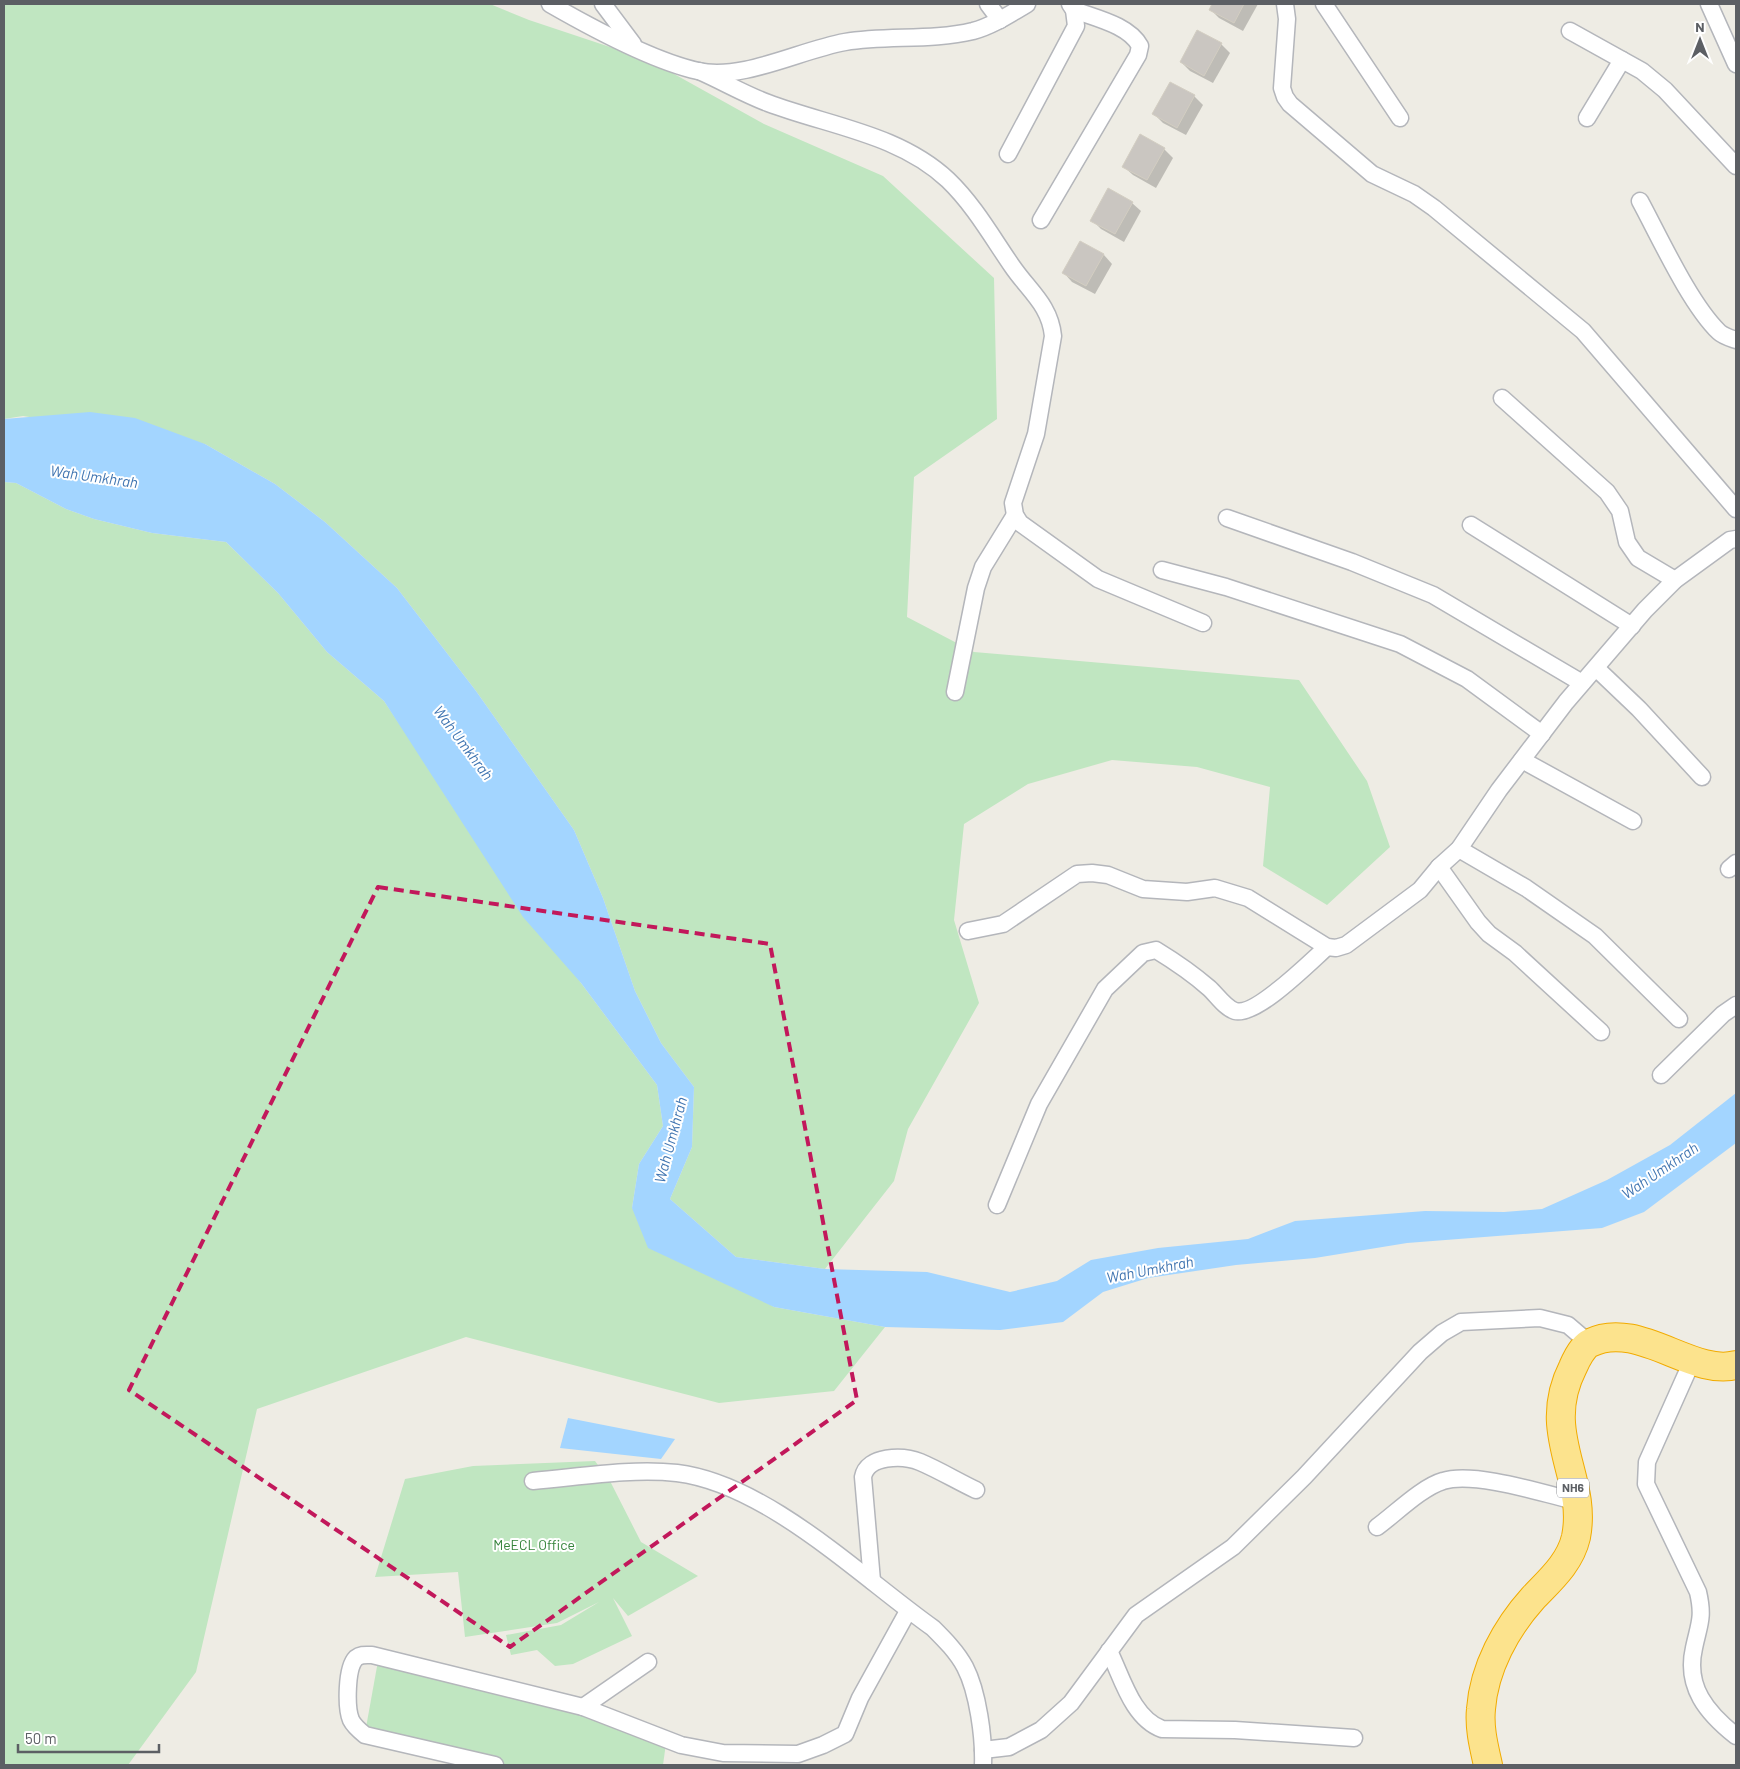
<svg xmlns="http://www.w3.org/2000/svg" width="1740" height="1769" viewBox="0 0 1740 1769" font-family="Barlow,sans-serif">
	<rect width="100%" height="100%" fill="#eeece4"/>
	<g fill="#c0e6c1">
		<path d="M4,4H490L529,20L649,60L764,124L883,176L994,278L997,419L914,477L907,617L974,652L1299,680L1367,781L1390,847L1327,905L1263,866L1270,787L1197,767L1112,760L1028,784L964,824L954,920L979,1003L908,1129L894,1181L825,1269L736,1257L670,1199L692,1147L694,1087L661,1043L635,991L603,898L574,830L476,691L397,588L325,522L275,484L205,444L23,416L4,419Z"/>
		<path d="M4,482L16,483L66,509L94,519L152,533L226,542L278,593L327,652L384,701L437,780L581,983L657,1085L663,1126L639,1164L632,1208L774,1307L885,1327L834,1391L719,1403L466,1337L257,1409L196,1672L128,1765H4Z"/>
		<path d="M595,1461L611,1483L641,1542L698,1576L628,1616L613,1598L632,1636L573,1664L555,1666L537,1650L511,1655L506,1635L561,1625L599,1602L557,1623L465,1637L458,1572L375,1577L405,1479L473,1466Z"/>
		<path d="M378,1661L667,1736L663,1765H504L365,1733Z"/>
	</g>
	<g fill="#a3d5ff">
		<path d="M90,412L135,418L205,444L275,484L325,522L397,588L476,691L574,830L603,898L635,991L661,1043L694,1087L692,1147L670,1199L736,1257L825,1269L927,1272L1010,1292L1057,1281L1091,1260L1158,1248L1248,1239L1295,1221L1425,1211L1504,1212L1542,1209L1607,1180L1670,1145L1736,1093V1143L1644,1212L1602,1228L1407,1243L1315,1258L1236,1265L1148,1278L1103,1292L1063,1322L1000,1330L885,1327L774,1307L648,1248L632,1208L639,1164L663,1126L657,1085L581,983L523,917L384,701L327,652L278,593L226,542L152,533L94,519L66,509L16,483L4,482V419Z"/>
		<path d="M568,1418L675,1439L661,1459L560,1448Z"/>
	</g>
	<g fill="#0003">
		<path d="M1214,4H1258L1243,31L1219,18L1211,10Z"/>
		<path d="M1198,31L1221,44L1230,53L1213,83L1190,71L1181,62Z"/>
		<path d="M1194,96L1203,105L1186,135L1163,123L1154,114Z"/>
		<path d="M1164,149L1173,158L1156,188L1133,175L1124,167Z"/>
		<path d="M1132,203L1141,211L1124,242L1101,229L1092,220Z"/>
		<path d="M1080,242L1104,255L1112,264L1095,294L1072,282L1064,273Z"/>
	</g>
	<g fill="#cac6c1" stroke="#d3cec2">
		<path d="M1212,4H1244L1234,23L1209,10Z"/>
		<path d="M1197,30L1222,43L1204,76L1180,62Z"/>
		<path d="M1170,82L1195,95L1177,128L1152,114Z"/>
		<path d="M1140,134L1165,148L1147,180L1122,167Z"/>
		<path d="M1108,188L1133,202L1115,234L1090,221Z"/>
		<path d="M1080,241L1104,254L1086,286L1062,273Z"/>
	</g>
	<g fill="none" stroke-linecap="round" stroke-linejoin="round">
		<g stroke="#b4b6bb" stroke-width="19">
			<g id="street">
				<path d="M550,4C590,27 653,61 698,71C743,81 800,50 845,42C887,35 931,41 973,31C992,26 1010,14 1027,4"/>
				<path d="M603,4L633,44"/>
				<path d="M988,4L1000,20"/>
				<path d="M1285,4L1287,19L1282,88L1285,97L1290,104L1372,174L1414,194L1434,208L1583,331L1736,509"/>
				<path d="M1324,4L1400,118"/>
				<path d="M1709,4L1736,64"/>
				<path d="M1570,31L1642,71L1665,90L1736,166"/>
				<path d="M699,71C722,81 744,94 768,103C829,126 899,134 948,180C974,205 992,237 1012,266C1029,291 1050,305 1053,336L1036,434L1013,503L1015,515L1020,523L1098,579L1203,623"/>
				<path d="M1587,118L1622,60"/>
				<path d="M1008,154L1076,26L1074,10L1070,4"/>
				<path d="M1640,201C1660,238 1690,304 1719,332C1723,336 1730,338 1736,340"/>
				<path d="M1041,220L1138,55L1140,46C1129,25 1095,18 1074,10"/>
				<path d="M1502,398L1607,492L1620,511L1627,542L1638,558L1675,580"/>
				<path d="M1227,518L1352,562L1433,595L1582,683"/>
				<path d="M1471,525L1632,626"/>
				<path d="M1162,570L1226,587L1400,644L1467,679L1542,734"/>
				<path d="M1596,668L1639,709L1702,777"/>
				<path d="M955,692L976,588L983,567L1015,515"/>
				<path d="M1522,760L1633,821"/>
				<path d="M1459,849L1526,888L1595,936L1679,1019"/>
				<path d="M1439,867L1478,922L1489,934L1515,953L1601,1032"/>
				<path d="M1729,869L1736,863"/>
				<path d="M968,931L1003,924L1077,874L1092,873L1108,875L1143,889L1187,892L1215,888L1248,898L1327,947L1336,948L1346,945L1420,890L1439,867L1459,849L1499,790L1566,702L1645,610L1675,580L1730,540L1736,539"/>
				<path d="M1661,1075L1723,1014L1736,1005"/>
				<path d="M997,1205L1039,1104L1105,989L1143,953L1156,950C1174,961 1193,974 1209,988C1216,994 1225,1008 1235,1011C1256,1017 1311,961 1327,947"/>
				<path d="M1693,1359L1647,1462L1646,1484L1698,1592C1704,1618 1699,1624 1694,1648C1685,1687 1707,1713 1736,1736"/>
				<path d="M533,1481C580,1477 630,1468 677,1473C767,1484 861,1577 933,1628C945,1640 957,1652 965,1667C978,1692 984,1738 983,1765"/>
				<path d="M1377,1527C1395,1514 1422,1487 1443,1481C1473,1471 1542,1493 1575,1501"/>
				<path d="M872,1581L863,1477C867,1455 903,1455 920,1462C939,1470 957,1481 976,1490"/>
				<path d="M1109,1651C1122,1677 1132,1718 1162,1729L1235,1730L1354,1738"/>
				<path d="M648,1662L583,1707L681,1745L723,1753L798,1754L823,1745L845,1734L860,1698L908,1611"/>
				<path d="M983,1750L1009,1747L1041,1730L1071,1703L1136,1615L1233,1547L1304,1477L1420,1352L1442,1333L1461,1322L1540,1318L1568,1325L1589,1343"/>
				<path d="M495,1765L365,1735C360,1731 354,1726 351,1720C346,1708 346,1668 356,1658C361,1654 366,1655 372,1655L583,1707"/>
			</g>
		</g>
		<g stroke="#f1ab01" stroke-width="30">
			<path id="highway" d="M1488,1765C1484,1747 1479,1728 1481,1709C1484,1668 1506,1628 1533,1598C1550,1580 1570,1563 1576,1537C1588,1477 1539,1434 1573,1367C1576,1360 1583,1346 1590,1343C1638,1319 1692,1377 1736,1365"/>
		</g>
		<use href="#street" stroke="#fff" stroke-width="16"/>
		<use href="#highway" stroke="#fce38d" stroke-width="28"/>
	</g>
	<path fill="none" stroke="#c2185b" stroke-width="4" stroke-dasharray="10 6" stroke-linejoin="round" d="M378,887L770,944L857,1400L510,1647L129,1390Z"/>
	<g text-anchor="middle" stroke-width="4" stroke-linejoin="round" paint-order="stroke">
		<rect fill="#fff" stroke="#8d8f92" stroke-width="1" x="1557" y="1478.5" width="32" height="19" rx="4"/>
		<g font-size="12" font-weight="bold" fill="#5c5f64">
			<text x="1573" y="1492">NH6</text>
		</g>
		<g font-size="14" fill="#34833a" stroke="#fff">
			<text x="534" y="1550">MeECL Office</text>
		</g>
		<g font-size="15" font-style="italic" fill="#4075b1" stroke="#fff">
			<text transform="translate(94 477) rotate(8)" y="5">Wah Umkhrah</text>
			<text transform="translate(463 743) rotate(53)" y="5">Wah Umkhrah</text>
			<text transform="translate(671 1140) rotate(-75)" y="5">Wah Umkhrah</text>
			<text transform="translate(1660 1171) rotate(-34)" y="5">Wah Umkhrah</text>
			<text transform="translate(1150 1270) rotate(-11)" y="5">Wah Umkhrah</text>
		</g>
	</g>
	<rect width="1740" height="1769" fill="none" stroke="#5c5f64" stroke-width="10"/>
	<g transform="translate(1700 40)" stroke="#ffffff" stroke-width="4" paint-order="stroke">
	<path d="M0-4L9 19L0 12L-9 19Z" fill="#5c5f64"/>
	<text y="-8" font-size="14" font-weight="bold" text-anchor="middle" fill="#5c5f64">N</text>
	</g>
	<path d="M18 1744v8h141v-8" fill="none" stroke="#5c5f64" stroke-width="2.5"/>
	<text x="25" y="1744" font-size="15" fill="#5c5f64" stroke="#ffffff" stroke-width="4" paint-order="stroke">50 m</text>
</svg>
